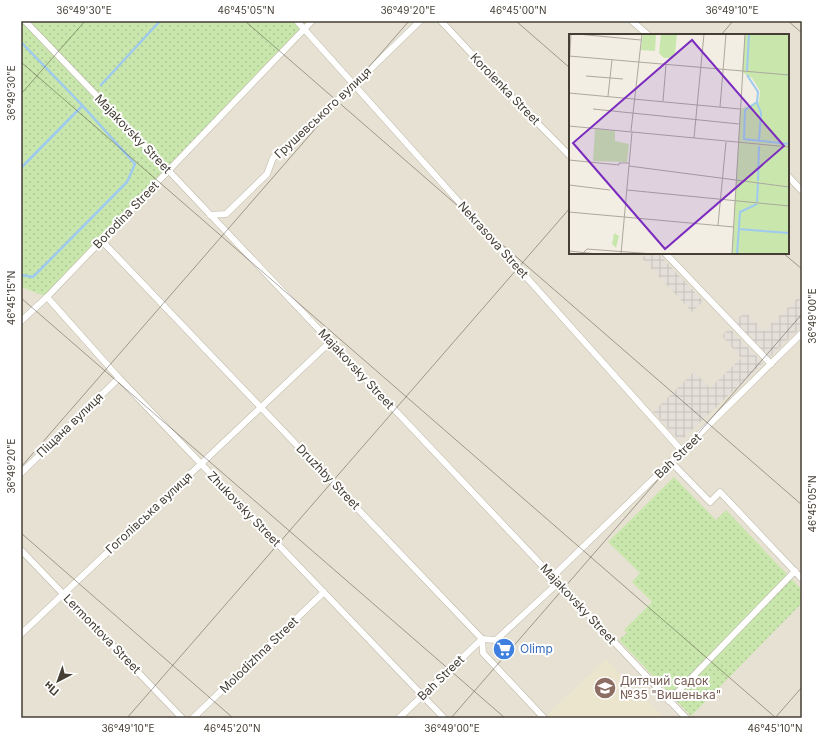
<svg xmlns="http://www.w3.org/2000/svg" width="823" height="739" viewBox="0 0 823 739" font-family="Inter,sans-serif">
	<defs>
		<pattern id="industrial-grid" width="8" height="8" patternUnits="userSpaceOnUse"><rect width="8" height="8" fill="#e4e0d9"/><path d="M0 4h8M4 0v8" fill="none" stroke="#c5c1bb"/></pattern>
		<pattern id="park-dots" width="8" height="8" patternUnits="userSpaceOnUse"><rect width="8" height="8" fill="#c9e6ac"/><path d="M2 2h.1M6 6h.1" fill="none" stroke="#aec695" stroke-width="1.8" stroke-linecap="round"/></pattern>
	</defs>
	<rect width="100%" height="100%" fill="#f2eee4"/>
	<path fill="#e6e1d2" fill-rule="evenodd" d="M312,21H802V718H21V287L47,297ZM570,35H788V253H570Z"/>
	<g fill="url(#industrial-grid)">
		<path d="M648,253H658L703,301L692,312L642,258Z"/>
		<path d="M802,294V326L770,357L735,321L745,312L764,331Z"/>
		<path d="M729,328L763,363L680,441L653,412L694,372L710,388L741,358L722,336Z"/>
	</g>
	<path fill="#ebe5ce" d="M606,659L664,718H547L545,717Z"/>
	<g fill="url(#park-dots)">
		<path d="M21,21H23L166,171L47,297L21,287Z"/>
		<path d="M26,21H311L168,169Z"/>
		<path d="M674,477L716,520L726,510L802,590V603L691,716L619,640L627,633L624,630L652,602L632,582L640,573L608,542Z"/>
	</g>
	<g fill="none" stroke-linecap="round" stroke-linejoin="round">
		<g stroke="#9fcaef" stroke-width="2.5">
			<path d="M21,42L82,105L135,164L127,182L33,277L21,275"/>
			<path d="M101,85L160,21"/>
			<path d="M21,168L82,106"/>
		</g>
		<g stroke="#bdb7a7" stroke-width="7">
			<g id="street">
				<path d="M25,21L168,170L686,718"/>
				<path d="M297,21L682,451"/>
				<path d="M441,21L511,96L570,156"/>
				<path d="M632,21L648,35"/>
				<path d="M788,176L802,191"/>
				<path d="M210,215L226,214L267,174L273,158L354,85L420,21"/>
				<path d="M101,240L482,639L483,653L544,718"/>
				<path d="M665,253L771,364"/>
				<path d="M47,297L119,378L444,718"/>
				<path d="M21,321L47,297L312,21"/>
				<path d="M671,462L710,502L720,492L802,579"/>
				<path d="M21,473L119,378"/>
				<path d="M21,550L182,718"/>
				<path d="M552,577L671,462L802,333"/>
				<path d="M21,634L330,342"/>
				<path d="M669,701L795,571"/>
				<path d="M193,718L324,592"/>
				<path d="M399,718L482,639L496,640L558,583"/>
			</g>
		</g>
		<use href="#street" stroke="#fff" stroke-width="6"/>
	</g>
	<path fill="none" stroke="#443e34" stroke-width="1" stroke-opacity="0.45" d="M245,21L802,505M516,21L570,68M788,21L802,33M721,35L733,21M21,62L776,718M21,94L85,21M783,253L802,269M21,298L505,718M21,467L409,21M21,533L233,718M127,718L570,208M451,718L802,314M775,718L802,687"/>
	<defs>
		<g id="supermarket-disc" transform="scale(1.15)"><circle r="9.5" fill="#3f7fe0" stroke="#fff"/><path d="M-6-5.5h2.5l.6 2H6L4.5 2H-2.5L-4.4-4H-6ZM-1.5 3.2a1.3 1.3 0 1 0 .1 0ZM3 3.2a1.3 1.3 0 1 0 .1 0Z" fill="#fff"/></g>
		<g id="school-disc" transform="scale(1.15)"><circle r="9.5" fill="#8d6e63" stroke="#fff"/><path d="M0-5L7-2L0 1L-7-2ZM-4 1L0 2.5L4 1V4Q0 6-4 4Z" fill="#fff"/></g>
	</defs>
	<g fill-rule="evenodd">
		<use href="#supermarket-disc" x="504" y="649"/>
		<use href="#school-disc" x="605" y="688"/>
	</g>
	<g text-anchor="middle" stroke-width="4" stroke-linejoin="round" paint-order="stroke">
		<g font-size="12" fill="#443e34" stroke="#fff">
			<text transform="translate(505 89) rotate(46)" y="4">Korolenka Street</text>
			<text transform="translate(323 113) rotate(-43)" y="4">Грушевського вулиця</text>
			<text transform="translate(133 134) rotate(46)" y="4">Majakovsky Street</text>
			<text transform="translate(126 215) rotate(-46)" y="4">Borodina Street</text>
			<text transform="translate(493 240) rotate(48)" y="4">Nekrasova Street</text>
			<text transform="translate(356 369) rotate(47)" y="4">Majakovsky Street</text>
			<text transform="translate(70 425) rotate(-44)" y="4">Піщана вулиця</text>
			<text transform="translate(678 456) rotate(-44)" y="4">Bah Street</text>
			<text transform="translate(328 477) rotate(46)" y="4">Druzhby Street</text>
			<text transform="translate(244 509) rotate(46)" y="4">Zhukovsky Street</text>
			<text transform="translate(149 513) rotate(-43)" y="4">Гоголівська вулиця</text>
			<text transform="translate(578 604) rotate(47)" y="4">Majakovsky Street</text>
			<text transform="translate(102 634) rotate(46)" y="4">Lermontova Street</text>
			<text transform="translate(259 655) rotate(-44)" y="4">Molodizhna Street</text>
			<text transform="translate(441 678) rotate(-44)" y="4">Bah Street</text>
		</g>
		<g font-size="12" fill="#366cbe" stroke="#fff" text-anchor="start">
			<text x="520" y="653">Olimp</text>
		</g>
		<g font-size="12" fill="#785e54" stroke="#fff" text-anchor="start">
			<text x="620" y="685">Дитячий садок<tspan x="620" dy="14">№35 "Вишенька"</tspan></text>
		</g>
	</g>
	<g transform="translate(569 34)">
		<rect width="220" height="220" fill="#f2eee4"/>
		<path d="M74,0H87L86,17L72,16Z" fill="#c9e6ac"/>
		<path d="M176,0H220V220H163L171,75L190,68L191,57L183,44L173,38ZM26,95L46,97V107L60,110L58,128L24,127Z" fill="#c9e6ac"/>
		<path d="M92,0H108L106,20L101,24H95L90,19ZM45,199L50,202L47,214L43,210Z" fill="#c9e6ac"/>
		<path fill="none" stroke="#9fcaef" stroke-width="2" d="M178,37L180,0M178,41L189,58L188,68L176,76L175,105L220,110M188,69L192,79L190,107M189,147L190,112M188,168L189,148M169,195L220,199M168,220L171,178L188,170"/>
		<path fill="none" stroke="#aca89e" stroke-width="1" d="M8,0L72,6M0,22L220,41M0,34L2,0M17,42L54,45M0,59L171,75M39,62L43,26M94,67L97,31M151,73L157,0M24,75L170,90M0,92L220,113M62,97L73,0M125,104L135,0M0,126L50,131V129H60M60,132L220,153M0,151L41,156M58,156L220,172M0,178L165,193M149,191L157,108M0,217L28,220M14,219L18,215L85,220M52,220L63,98M163,220L176,0"/>
		<path fill="#7b2cbf" fill-opacity="0.15" stroke="#7b2cbf" stroke-width="2" d="M123,6L215,112L96,215L4,109Z"/>
		<rect width="220" height="220" fill="none" stroke="#443e34" stroke-width="2"/>
	</g>
	<rect width="823" height="739" fill="none" stroke="#ffffff" stroke-width="44"/>
	<g transform="translate(58 681) rotate(221)" stroke="#ffffff" stroke-width="3" paint-order="stroke">
	<path d="M0-3L7 15L0 10L-7 15Z" fill="#443e34"/>
	<text y="-6" font-size="11" font-weight="bold" text-anchor="middle" fill="#443e34">Пн</text>
	</g>
	<rect x="22" y="22" width="779" height="695" fill="none" stroke="#443e34" stroke-width="1.5"/>
	<g font-size="10" text-anchor="middle" fill="#443e34">
		<text x="84" y="14">36°49'30"E</text>
		<text x="246" y="14">46°45'05"N</text>
		<text x="408" y="14">36°49'20"E</text>
		<text x="518" y="14">46°45'00"N</text>
		<text x="732" y="14">36°49'10"E</text>
		<text transform="translate(11 93) rotate(-90)" y="4">36°49'30"E</text>
		<text transform="translate(11 298) rotate(-90)" y="4">46°45'15"N</text>
		<text transform="translate(812 316) rotate(-90)" y="4">36°49'00"E</text>
		<text transform="translate(11 466) rotate(-90)" y="4">36°49'20"E</text>
		<text transform="translate(812 504) rotate(-90)" y="4">46°45'05"N</text>
		<text x="128" y="732">36°49'10"E</text>
		<text x="232" y="732">46°45'20"N</text>
		<text x="452" y="732">36°49'00"E</text>
		<text x="775" y="732">46°45'10"N</text>
	</g>
</svg>
